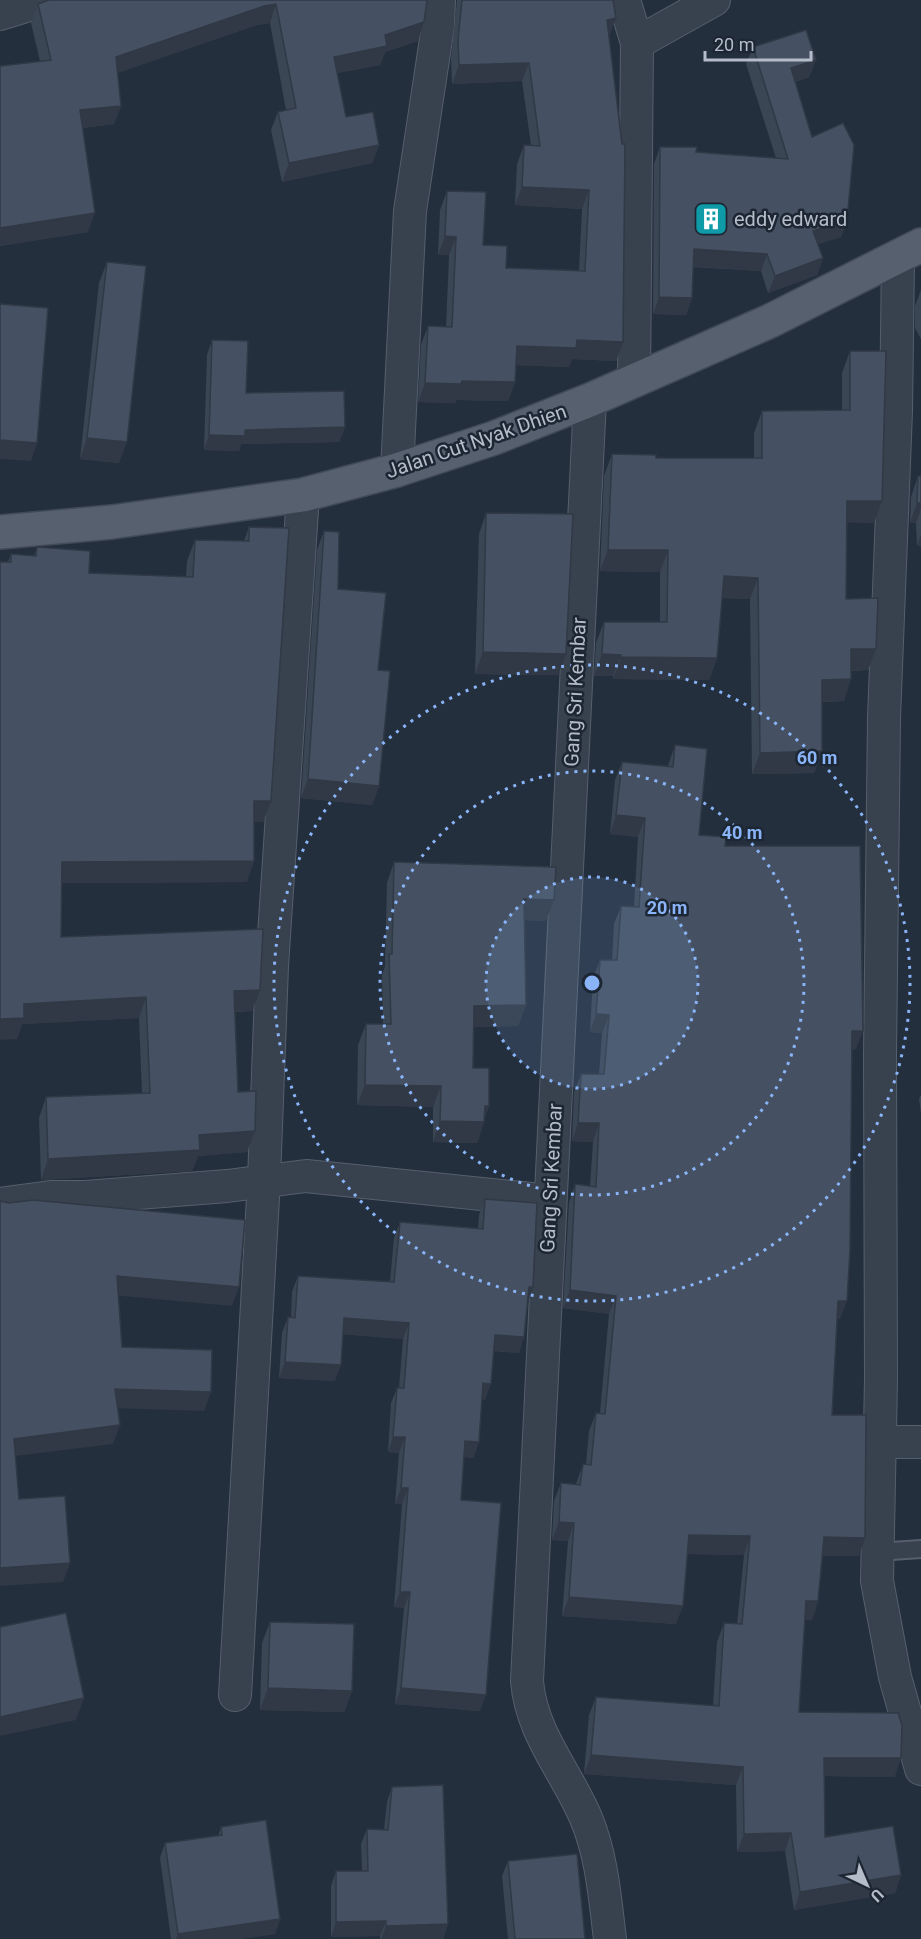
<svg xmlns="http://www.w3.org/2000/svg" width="921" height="1939" viewBox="0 0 921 1939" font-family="Roboto,sans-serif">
	<rect width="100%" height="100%" fill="#242f3e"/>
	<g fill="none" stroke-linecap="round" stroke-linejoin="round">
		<g stroke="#565f6c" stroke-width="20">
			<path id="service" d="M877,1552L921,1549"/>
		</g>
		<g stroke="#565f6c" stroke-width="34">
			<g id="minor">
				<path d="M624,0L637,43L634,380"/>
				<path d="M0,14L45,0"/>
				<path d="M637,43L714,0"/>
				<path d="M898,258L896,411L884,718L880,1054L881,1379L877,1581L895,1677L921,1769"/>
				<path d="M590,400L527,1681C531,1733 566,1771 586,1818C602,1856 605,1899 610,1939"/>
				<path d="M397,470L410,211L438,26L439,0"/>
				<path d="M0,1204L51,1197H86L227,1186L306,1176L550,1201"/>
				<path d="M879,1442H921"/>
				<path d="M235,1695L264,1180L272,966L303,495"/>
			</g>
		</g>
		<g stroke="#414a57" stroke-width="36">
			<path id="primary" d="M0,532L112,522L303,495L397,470L494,438L590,400L770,321L921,245"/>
		</g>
		<use href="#service" stroke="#38414e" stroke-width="16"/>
		<use href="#minor" stroke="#38414e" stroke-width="32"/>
		<use href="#primary" stroke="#56606e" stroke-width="33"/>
	</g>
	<g fill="#3b4654">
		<path d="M427,0L418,41L385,52L380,65L337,73L346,117L379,145L372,163L282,182L271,130L278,112L286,110L270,23L257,25L117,73L121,106L114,124L83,128L88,232L0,246V66L40,61L31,23L38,4Z"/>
		<path d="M457,0H613L609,37L623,342L616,361L572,359L569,367L516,365L515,382L508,401L456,400L455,403L418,402L421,345L428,326L446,327L449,255H438L440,210L447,191L483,245L506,268L579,270L582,209L515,205L517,164L524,145H531L522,81L452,84L451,59Z"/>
		<path d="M753,47L816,60L809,77L795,82L812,137L847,220L841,237L818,244L823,258L817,275L768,293L761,271L693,267L692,298L686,315L653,314L654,164L660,147L696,152L776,158L746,64Z"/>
		<path d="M107,262L119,463L80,459L99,283Z"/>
		<path d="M921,290V339L915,328V306Z"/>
		<path d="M212,340L246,393L345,427L339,442L241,444L239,451L204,450L207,355Z"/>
		<path d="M850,351L882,501L874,523L847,522L846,599L876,649L868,670L851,671L844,701L822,702V751L814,773L752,774L750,599L722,598L717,658L709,680L613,679V676H594L596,643L604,622H660V572L600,571L604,476L612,454L656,458H754V433L762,411L842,410V373Z"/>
		<path d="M918,476H921V546H917L916,523H910L911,497Z"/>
		<path d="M486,513L566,654L558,675L475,674L479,534Z"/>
		<path d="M249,527L271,801L263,822H254L247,882L62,883L61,937L252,1011L235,1012L238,1092L255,1131L247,1152L198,1156L192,1171L41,1180L39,1118L46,1097L142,1093L139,1018L22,1024L17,1039L8,562L11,554L34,556L37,547L89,573L186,577L187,561L195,540L244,541Z"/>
		<path d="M324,531L338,589L378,670L379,786L372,805L301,798L317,550Z"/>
		<path d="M675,745L699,835L725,846L856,1049L852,1050L840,1319H837L832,1415L859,1556H823L818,1601L812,1620L805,1619L799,1712L895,1777L824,1776L825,1837L901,1875L895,1893L794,1910L785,1851L737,1852L736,1785L584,1774L589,1715L596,1697L713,1706L717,1642L724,1623L737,1624L744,1555L687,1554L676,1624L562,1616L568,1541L552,1540L554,1501L561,1483L576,1484L583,1464H586L589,1431L596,1413H600L609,1314L563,1308L569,1203L575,1184L590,1186L593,1142L572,1141L574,1092L581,1074H599L602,1033L590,1032L593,978L600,960H612L614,924L621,906L634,907L638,837L610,834L615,780L622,762L668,766Z"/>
		<path d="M394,862L546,921L524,920L526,1005L518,1026L474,1027L473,1068L489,1106L485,1117L484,1122L477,1143L433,1142V1107L357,1105L358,1045L366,1024H383L382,975L385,966L387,883Z"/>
		<path d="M921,1095V1113L919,1099Z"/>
		<path d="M485,1199L527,1303L524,1337L519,1353L494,1351L485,1400L482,1399L479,1442L473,1458L464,1457L461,1500L480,1711L395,1704L404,1608L394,1607L402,1504H395L399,1453L388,1452L391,1403L397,1388H399L403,1339L343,1334L335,1381L279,1378L282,1333L288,1317L291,1318L292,1292L298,1276L390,1282L394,1238L400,1222L478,1229L479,1215Z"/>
		<path d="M270,1622L352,1691L344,1712L260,1710L262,1643Z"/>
		<path d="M392,1787L448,1924L443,1939H380V1936L331,1937V1886L336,1871H362L361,1844L367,1829L384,1830L387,1802Z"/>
		<path d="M221,1827L280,1919L275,1934L240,1939H171L160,1858L165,1843L218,1836Z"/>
		<path d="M508,1861L585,1939H508L502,1876Z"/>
	</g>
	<g fill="#303945">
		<path d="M276,4L270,23L257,25L109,76L116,57L264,6Z"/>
		<path d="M616,18L609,37L600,39L607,20Z"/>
		<path d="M424,22L418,41L385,52L380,65L327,75L334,57L385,35Z"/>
		<path d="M816,60L809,77L785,85L791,68Z"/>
		<path d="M529,63L522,81L452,84L459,65Z"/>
		<path d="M121,106L114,124L73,129L80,110Z"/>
		<path d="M379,145L372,163L282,182L289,163Z"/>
		<path d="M522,187L589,190L582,209L515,205Z"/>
		<path d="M95,213L88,232L0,246V228Z"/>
		<path d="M847,220L841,237L807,248L813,231Z"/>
		<path d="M445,236L456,237L449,255H438Z"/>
		<path d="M694,249L767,254L761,271L687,266Z"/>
		<path d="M823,258L817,275L768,293L775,276Z"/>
		<path d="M659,297L692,298L686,315L653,314Z"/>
		<path d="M577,340L623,342L616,361L572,359L569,367L510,365L517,346Z"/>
		<path d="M462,381L515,382L508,401L456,400L455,403L418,402L425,383Z"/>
		<path d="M345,427L339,442L241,444L239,451L204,450L209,435L245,430Z"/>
		<path d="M87,438L127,442L119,463L80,459Z"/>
		<path d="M0,440L37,443L31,461L0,459Z"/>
		<path d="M847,501H882L874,523L839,522Z"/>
		<path d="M917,503H921V509L916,523H910Z"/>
		<path d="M921,534V546H917Z"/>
		<path d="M608,550H668L660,572L600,571Z"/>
		<path d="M724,576L758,578L750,599L716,598Z"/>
		<path d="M851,649H876L868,670L843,671Z"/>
		<path d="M483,652L566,654L558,675L475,674Z"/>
		<path d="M602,654L621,655L613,676H594Z"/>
		<path d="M621,657L717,658L709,680L613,679Z"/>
		<path d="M851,679L844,701L814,702L822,680Z"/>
		<path d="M822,751L814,773L752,774L760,753Z"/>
		<path d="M308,779L379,786L372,805L301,798Z"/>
		<path d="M254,801H271L263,822H246Z"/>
		<path d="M616,815L645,818L638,837L610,834Z"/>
		<path d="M254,861L247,882L54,883L62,862Z"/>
		<path d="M524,899L554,900L546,921L516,920Z"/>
		<path d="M260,990L252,1011L226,1012L234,991Z"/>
		<path d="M146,997L139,1018L22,1024L17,1039L0,1040V1019L24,1004Z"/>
		<path d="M526,1005L518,1026L467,1027L474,1006Z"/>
		<path d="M596,1014L609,1015L602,1033L590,1032Z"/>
		<path d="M852,1031H863L856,1049L845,1050Z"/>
		<path d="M365,1085L441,1086L433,1107L357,1105Z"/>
		<path d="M485,1106H489L483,1122H484L477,1143L433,1142L440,1121Z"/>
		<path d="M578,1123H599L593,1142L572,1141Z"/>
		<path d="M255,1131L247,1152L198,1156L192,1171L41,1180L48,1159L199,1135Z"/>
		<path d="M117,1276L239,1287L232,1306L111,1295Z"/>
		<path d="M529,1287H533L528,1303Z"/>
		<path d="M570,1290L616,1296L609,1314L563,1308Z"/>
		<path d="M838,1301H847L840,1319H831Z"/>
		<path d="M344,1318L409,1323L403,1339L339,1334Z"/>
		<path d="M495,1335L524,1337L519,1353L489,1350Z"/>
		<path d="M285,1362L341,1365L335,1381L279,1378Z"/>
		<path d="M483,1383L491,1384L485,1400L477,1399Z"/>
		<path d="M115,1389L211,1392L204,1411L109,1408Z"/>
		<path d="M120,1425L113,1444L7,1457L14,1439Z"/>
		<path d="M393,1437H405L399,1453L388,1452Z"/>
		<path d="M465,1441L479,1442L473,1458L459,1457Z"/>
		<path d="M401,1488H408L402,1504H395Z"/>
		<path d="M559,1522L574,1523L568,1541L552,1540Z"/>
		<path d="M689,1535L750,1536L744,1555L682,1554Z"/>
		<path d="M824,1537L865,1538L859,1556H818Z"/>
		<path d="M70,1563L63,1582L0,1586V1568Z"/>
		<path d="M400,1592H410L404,1608L394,1607Z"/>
		<path d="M569,1597L683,1606L676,1624L562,1616Z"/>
		<path d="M806,1601H818L812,1620L799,1619Z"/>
		<path d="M268,1688L352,1691L344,1712L260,1710Z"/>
		<path d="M401,1688L486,1695L480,1711L395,1704Z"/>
		<path d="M84,1698L76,1720L0,1736V1717Z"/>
		<path d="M591,1755L743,1767L736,1785L584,1774Z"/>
		<path d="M824,1758H901L895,1777L817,1776Z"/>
		<path d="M791,1833L785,1851L737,1852L744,1834Z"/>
		<path d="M901,1875L895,1893L794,1910L800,1892Z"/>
		<path d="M280,1919L275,1934L240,1939H176L178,1934Z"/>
		<path d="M386,1921L380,1936L331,1937L336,1922Z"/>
		<path d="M448,1924L443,1939H381L386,1926Z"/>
	</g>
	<g fill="#455162" stroke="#303945" stroke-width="1.5">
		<path d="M49,0H427L424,22L385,35L387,46L334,57L346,117L373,112L379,145L289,163L278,112L296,108L276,4L264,6L116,57L121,106L80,110L95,213L0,228V66L51,60L38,4Z"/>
		<path d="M462,0H613L616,18L607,20L622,144H625L623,342L577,340L576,348L517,346L515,382L462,381L461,384L425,383L428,326L452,327L456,237L445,236L447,191L486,192L483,245L507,246L506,268L585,271L589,190L522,187L524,145L540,146L529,63L459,65L458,40Z"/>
		<path d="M806,30L816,60L791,68L812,137L843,123L854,145L847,220L813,231L823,258L775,276L767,254L694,249L692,298L659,297L660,147H697L696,152L788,159L753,47Z"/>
		<path d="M107,262L146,266L127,442L87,438Z"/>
		<path d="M0,304L48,308L37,443L0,440Z"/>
		<path d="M212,340L248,341L246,393L344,391L345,427L245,430V436L209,435Z"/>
		<path d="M850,351H886L882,501H847L846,599L878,598L876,649H851V679L822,680V751L760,753L758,578L724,576L717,658L621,657V655L602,654L604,622H667L668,550H608L612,454L656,455V458H762V411L850,410Z"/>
		<path d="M918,476H921V503H917Z"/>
		<path d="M486,513L573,514L566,654L483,652Z"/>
		<path d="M249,527L289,528L271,801H254V861L62,862L61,937L263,929L260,990L234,991L238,1092L256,1091L255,1131L199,1135L200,1150L48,1159L46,1097L150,1093L146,997L24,1004V1018L0,1019V562H11V554L36,556L37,547L90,551L89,573L193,577L195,540L249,541Z"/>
		<path d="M324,531L339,532L338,589L386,593L378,670L390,671L379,786L308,779Z"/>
		<path d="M675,745L707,749L699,835L726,837L725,846H860L863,1031H852L850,1250L847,1301H838L832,1415H866L865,1538L824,1537L818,1601H806L799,1712L898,1713L902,1725L901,1758H824L825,1837L893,1826L901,1875L800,1892L791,1833L744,1834L743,1767L591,1755L596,1697L719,1706L724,1623L742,1624L750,1536L689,1535L683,1606L569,1597L574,1523L559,1522L561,1483L580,1485L583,1464L591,1465L596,1413L605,1414L616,1296L570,1290L575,1184L596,1187L599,1123H578L581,1074H604L609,1015L596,1014L600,960H617L621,906L639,907L645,818L616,815L622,762L673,767Z"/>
		<path d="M394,862L556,867L554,900L524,899L526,1005L474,1006L473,1068H489V1106H485L484,1122L440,1121L441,1086L365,1085L366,1024H391L389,954H392Z"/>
		<path d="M485,1199L537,1203L533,1287H529L524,1337L495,1335L491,1384L483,1383L479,1442L465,1441L461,1500L501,1503L486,1695L401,1688L410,1592H400L408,1488H401L405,1437H393L397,1388H404L409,1323L344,1318L341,1365L285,1362L288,1317L295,1318L298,1276L394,1282L400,1222L483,1229Z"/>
		<path d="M33,1200L245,1220L239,1287L117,1276L122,1347L212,1350L211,1392L115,1389L120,1425L14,1439L19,1499L65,1496L70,1563L0,1568V1201L9,1203Z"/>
		<path d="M66,1613L84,1698L0,1717V1627Z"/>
		<path d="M270,1622L354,1624L352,1691L268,1688Z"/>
		<path d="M443,1785L448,1924L386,1926V1921L336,1922V1871H368L367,1829L388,1830L392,1787Z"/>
		<path d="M266,1820L280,1919L178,1934L165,1843L222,1835L221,1827Z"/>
		<path d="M577,1854L585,1939H515L508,1861Z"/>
	</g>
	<circle cx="592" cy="983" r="106" fill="#8ab4f8" fill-opacity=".12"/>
	<g fill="none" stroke="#8ab4f8" stroke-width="3" stroke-dasharray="3 6">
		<circle cx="592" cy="983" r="106"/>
		<circle cx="592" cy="983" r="212"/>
		<circle cx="592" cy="983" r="318"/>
	</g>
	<defs>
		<g id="building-square" transform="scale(1.725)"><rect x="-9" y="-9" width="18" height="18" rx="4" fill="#0f9aa8" stroke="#1d2633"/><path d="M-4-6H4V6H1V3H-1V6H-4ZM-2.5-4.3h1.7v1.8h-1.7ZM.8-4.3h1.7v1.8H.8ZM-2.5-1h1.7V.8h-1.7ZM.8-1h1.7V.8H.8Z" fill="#fff"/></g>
	</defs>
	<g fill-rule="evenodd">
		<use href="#building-square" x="711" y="219"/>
	</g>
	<g text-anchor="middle" stroke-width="5" stroke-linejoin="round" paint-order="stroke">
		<g font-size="20" fill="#b4bcc9" stroke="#1d2633" text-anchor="start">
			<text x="734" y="226">eddy edward</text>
		</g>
		<g font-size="20" fill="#b4bcc9" stroke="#1d2633">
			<text transform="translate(476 441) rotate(-19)" y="7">Jalan Cut Nyak Dhien</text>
			<text transform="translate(575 692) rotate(-87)" y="7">Gang Sri Kembar</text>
			<text transform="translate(551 1178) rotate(-87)" y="7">Gang Sri Kembar</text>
		</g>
	</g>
	<circle cx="592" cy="983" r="9" fill="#8ab4f8" stroke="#1d2633" stroke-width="3"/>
	<g font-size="18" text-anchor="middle" font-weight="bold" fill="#8ab4f8" stroke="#1d2633" stroke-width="5" stroke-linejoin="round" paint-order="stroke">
		<text x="817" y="764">60 m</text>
		<text x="742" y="839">40 m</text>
		<text x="667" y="914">20 m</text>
	</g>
	<g transform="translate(867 1885) rotate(136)" stroke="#1d2633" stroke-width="4.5" paint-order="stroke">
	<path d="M0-4.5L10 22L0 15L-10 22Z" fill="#b4bcc9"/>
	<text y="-9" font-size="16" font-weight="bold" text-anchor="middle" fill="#b4bcc9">U</text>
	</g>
	<path d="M705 51v9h106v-9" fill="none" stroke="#b4bcc9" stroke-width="3"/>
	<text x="714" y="51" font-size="18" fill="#b4bcc9" stroke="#1d2633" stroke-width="4.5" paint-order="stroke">20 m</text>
</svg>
